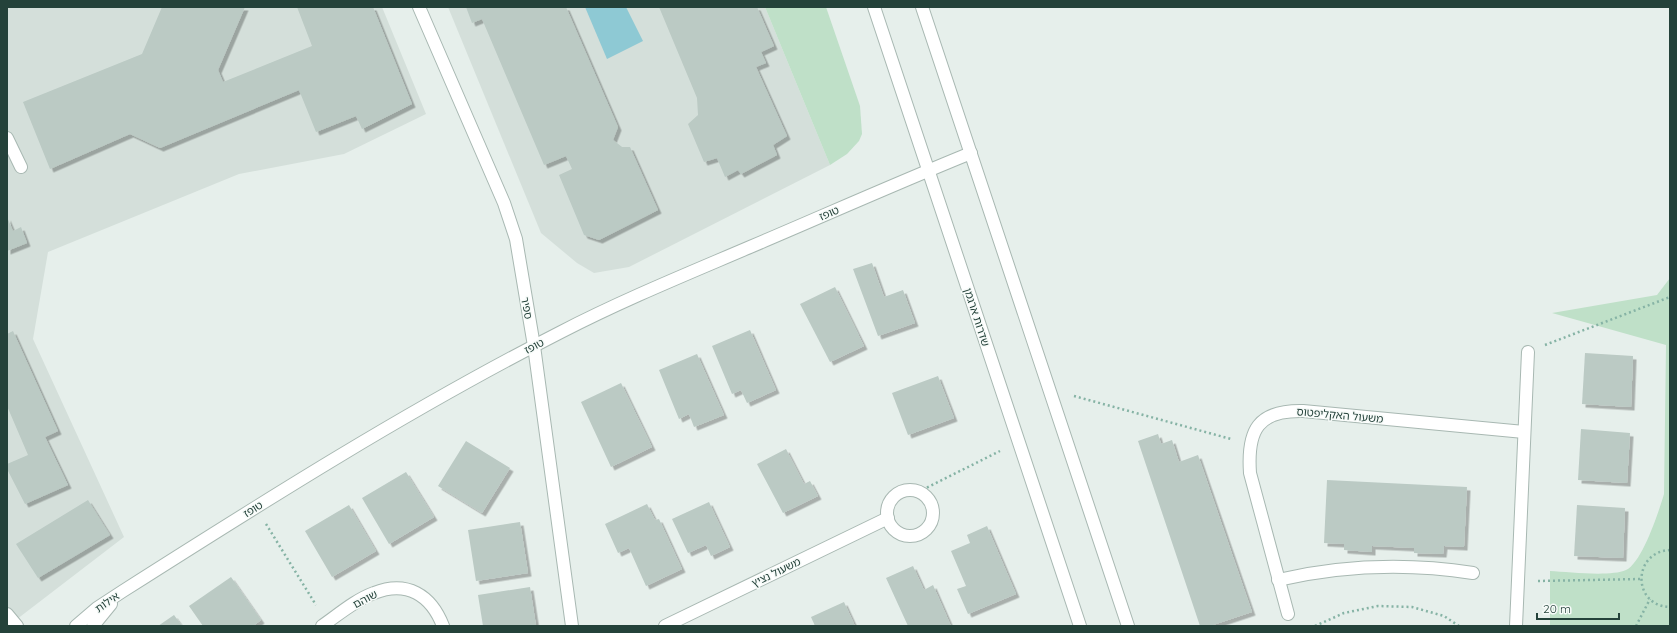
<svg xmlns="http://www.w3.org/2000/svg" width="1677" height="633" viewBox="0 0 1677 633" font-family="Quicksand,'Noto Sans Hebrew',sans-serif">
	<defs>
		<filter id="shadow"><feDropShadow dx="3.5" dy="3.5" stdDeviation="0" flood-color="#0004"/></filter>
	</defs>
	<rect width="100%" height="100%" fill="#e6efeb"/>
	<g fill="#d4dfda">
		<path d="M7,7H382L426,114L344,154L239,174L48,252L33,339L124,537L8,626Z"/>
		<path d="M448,7H765L830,165L629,267L594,273L577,263L541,233Z"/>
	</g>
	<g fill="#bfe0c8">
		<path d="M765,7H826L860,106L862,134L859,141L847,154L830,165Z"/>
		<path d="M1670,278V626H1550V571C1569,572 1610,577 1626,570C1642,563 1659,511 1664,494L1666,345L1552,313L1657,295Z"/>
	</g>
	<path fill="#8ec9d4" d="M585,7H626L643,41L607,59Z"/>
	<g fill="#bbcac4" filter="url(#shadow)">
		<path d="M162,7H245L218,70L223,82L312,46L297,7H373L412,104L362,129L356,116L316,132L299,90L160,148L130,134L50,169L23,102L142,54Z"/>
		<path d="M466,7H566L618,127L613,140L622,147H630L658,210L599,240L584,235L559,175L572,169L566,156L544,165L482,19L472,23Z"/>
		<path d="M659,7H757L774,46L761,52L766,63L756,67L787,136L773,145L777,155L741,174L738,170L725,177L717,158L704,162L688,124L698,115L697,98Z"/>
		<path d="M7,217L13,231L21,227L27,243L7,251Z"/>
		<path d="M872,263L884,297L903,290L915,323L878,336L853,269Z"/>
		<path d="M835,287L864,346L830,362L800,304Z"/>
		<path d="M750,330L776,390L747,403L741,390L732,394L712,346Z"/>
		<path d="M13,331L58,431L45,437L68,485L25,504L7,469V464L28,455L7,406V334Z"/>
		<path d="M1585,353L1633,356L1631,407L1582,404Z"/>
		<path d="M697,354L724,415L694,427L689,414L679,419L659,370Z"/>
		<path d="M938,376L954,418L908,435L892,393Z"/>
		<path d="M621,383L652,447L611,467L581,402Z"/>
		<path d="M1581,429L1630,433L1627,483L1578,480Z"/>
		<path d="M1158,434L1161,444L1172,440L1179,462L1198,455L1252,612L1210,626H1200L1138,441Z"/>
		<path d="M466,441L510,468L482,513L438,486Z"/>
		<path d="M786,449L804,484L810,481L818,496L783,513L757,464Z"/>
		<path d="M406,472L434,517L389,544L362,498Z"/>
		<path d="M1327,480L1467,487L1464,547L1444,546L1443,554L1414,553V548L1372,546V552L1344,550V544L1324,543Z"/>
		<path d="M88,500L110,535L38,578L16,544Z"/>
		<path d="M709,502L730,547L711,556L706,545L688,553L672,519Z"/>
		<path d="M647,504L655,520L659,519L682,569L646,586L629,548L618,553L605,524Z"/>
		<path d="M349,505L376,551L332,577L305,531Z"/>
		<path d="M1577,505L1625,508L1623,558L1574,556Z"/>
		<path d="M520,522L528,573L476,581L468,530Z"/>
		<path d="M987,526L1016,594L968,614L957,589L966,586L951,551L970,543L967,535Z"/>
		<path d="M913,566L924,590L933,585L951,626H908L886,578Z"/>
		<path d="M231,577L261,620L253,626H203L189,606Z"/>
		<path d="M530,587L536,626H483L478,595Z"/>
		<path d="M844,602L855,626H815L811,617Z"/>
		<path d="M174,615L182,626H158Z"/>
	</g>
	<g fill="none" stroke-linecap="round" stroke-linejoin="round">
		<g stroke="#a8b8b2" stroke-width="14">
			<g id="minor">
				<path d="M419,7L504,203L516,239L534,346L572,626"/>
				<path d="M874,7L1080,626"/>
				<path d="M922,7L1128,626"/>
				<path d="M7,138L21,167"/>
				<circle cx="910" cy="513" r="23"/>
				<path d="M1278,580C1343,565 1408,563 1473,573"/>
				<path d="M7,614L17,626"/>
				<path d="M1288,614L1250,473C1247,430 1258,410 1303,411L1524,432"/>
				<path d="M76,626L97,608L123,591C266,500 410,409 561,332C623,300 687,274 750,247C823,216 897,183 971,153"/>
				<path d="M93,626L111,604"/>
				<path d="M322,626C338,615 355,600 374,593C407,580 431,595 443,626"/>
				<path d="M665,626L888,518"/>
				<path d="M1516,626L1528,352"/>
			</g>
		</g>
		<g stroke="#86b3a5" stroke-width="2.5" stroke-dasharray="2 3" stroke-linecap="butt">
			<path d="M1545,345L1670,297"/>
			<path d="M1074,396L1231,439"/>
			<path d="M918,492L1000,451"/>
			<path d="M266,524L316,605"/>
			<path d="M1670,550C1632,552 1632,606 1670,607"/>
			<path d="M1538,581L1641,579"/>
			<path d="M1315,626L1344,613L1378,606L1412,607L1444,616L1459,626"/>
			<path d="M1636,626L1650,599"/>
		</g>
		<use href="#minor" stroke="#fff" stroke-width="12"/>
	</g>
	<g text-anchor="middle" stroke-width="3" stroke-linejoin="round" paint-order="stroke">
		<g font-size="11" fill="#24423a" stroke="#f7fbf9">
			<text transform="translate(829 213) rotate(-23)" y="4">טופז</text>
			<text transform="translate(527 308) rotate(80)" y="4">ספיר</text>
			<text transform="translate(977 317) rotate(72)" y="4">שדרות ארגמן</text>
			<text transform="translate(534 346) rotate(-28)" y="4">טופז</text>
			<text transform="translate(1340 415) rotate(5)" y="4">משעול האקליפטוס</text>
			<text transform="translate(253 509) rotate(-32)" y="4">טופז</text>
			<text transform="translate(776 572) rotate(-26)" y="4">משעול נציץ</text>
			<text transform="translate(365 599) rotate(-28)" y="4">שוהם</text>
			<text transform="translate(107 602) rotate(-35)" y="4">אילות</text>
		</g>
	</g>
	<rect width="1677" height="633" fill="none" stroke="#24423a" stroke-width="16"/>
	<path d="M1537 613v6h82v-6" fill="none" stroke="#24423a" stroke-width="2"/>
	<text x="1543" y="613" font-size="12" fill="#24423a" stroke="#f7fbf9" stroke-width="3" paint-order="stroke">20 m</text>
</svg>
